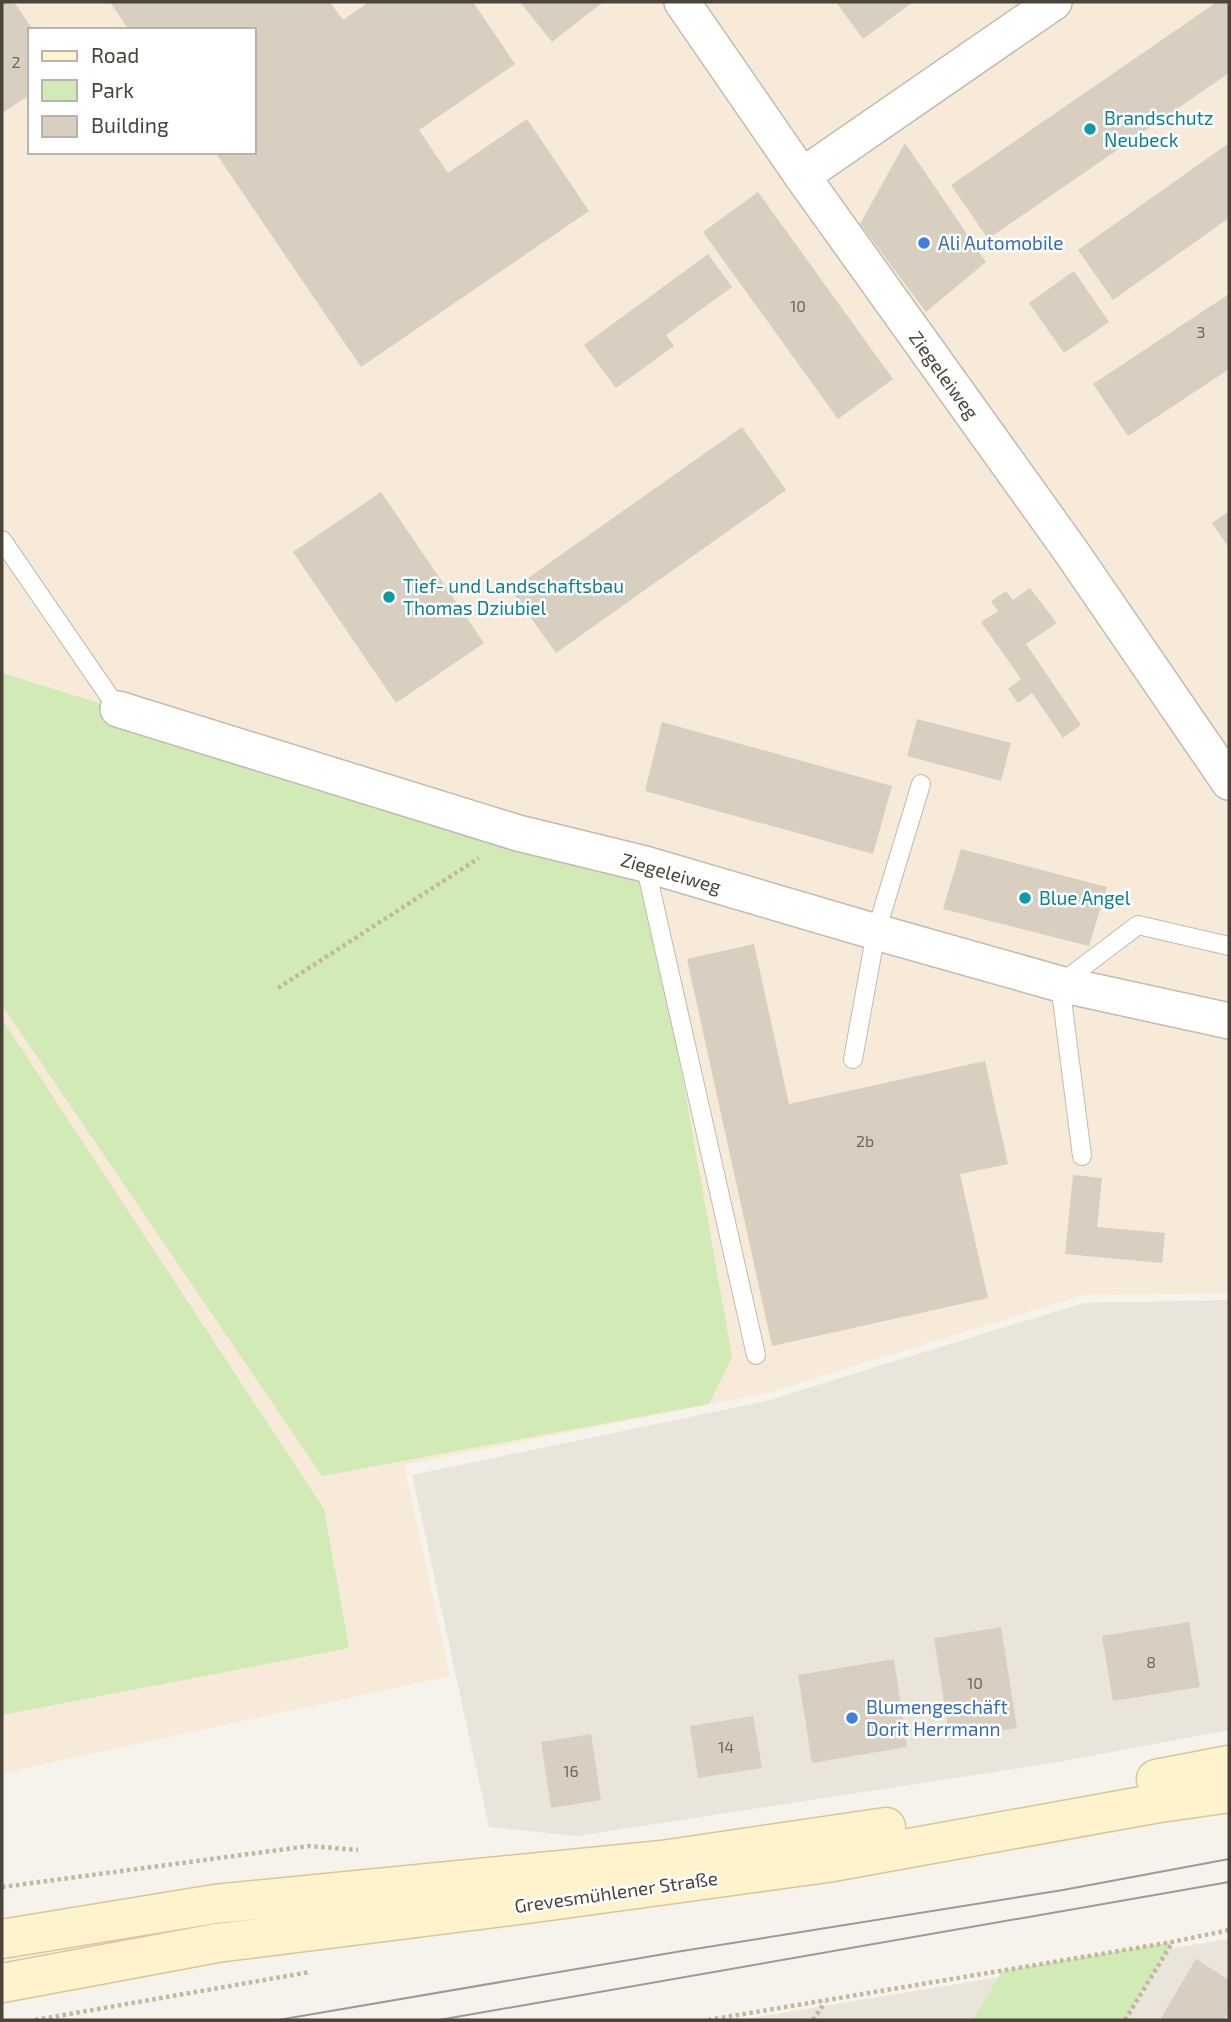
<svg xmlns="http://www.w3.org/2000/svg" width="1231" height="2022" viewBox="0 0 1231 2022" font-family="'Exo 2',sans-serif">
	<rect width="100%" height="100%" fill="#f6f3ec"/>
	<g fill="#eae5da">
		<path d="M1229,1300V1730L1052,1763L577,1836L489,1827L412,1475L766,1401L1083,1303Z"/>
		<path d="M1229,1939V2020H739Z"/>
	</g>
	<path fill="#f7ead8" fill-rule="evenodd" d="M2,2H1229V1293L1083,1295L767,1393L404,1465L450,1676L2,1773ZM30,30H254V152H30Z"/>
	<g fill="#d2eab5">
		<path d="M2,673L518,833L645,864L732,1357L709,1404L322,1476L2,1005Z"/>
		<path d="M2,1019L324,1509L349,1648L2,1715Z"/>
		<path d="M1172,1942L1125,2020H973L1002,1971Z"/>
	</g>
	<g fill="#d8cfc1">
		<path d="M2,2H14L33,30H30V95L2,113Z"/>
		<path d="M110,2H330L343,20L369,2H473L515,64L419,130L448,173L527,119L589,211L361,367L215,152H254V30H129Z"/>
		<path d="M520,2H603L552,42Z"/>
		<path d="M836,2H913L863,39Z"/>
		<path d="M1217,2H1229V73L988,239L951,185Z"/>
		<path d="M905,143L986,262L926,312L860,224Z"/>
		<path d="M1229,143V218L1113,300L1078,250Z"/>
		<path d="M758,192L893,379L838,419L703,232Z"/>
		<path d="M708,254L732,287L666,335L674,346L616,388L584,345Z"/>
		<path d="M1074,271L1109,322L1064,353L1029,303Z"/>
		<path d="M1229,294V369L1128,436L1093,384Z"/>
		<path d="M742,427L786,490L556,653L511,590Z"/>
		<path d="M381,492L484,643L396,703L293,552Z"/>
		<path d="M1229,511V548L1212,523Z"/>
		<path d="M1030,588L1057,623L1026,644L1081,725L1063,738L1032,693L1018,703L1008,689L1021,679L981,622L998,611L991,601L1006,591L1013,600Z"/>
		<path d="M917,719L1011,743L1001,781L907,756Z"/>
		<path d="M662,722L892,786L873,854L645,791Z"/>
		<path d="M961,849L1107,887L1089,946L943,909Z"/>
		<path d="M754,944L789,1104L985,1061L1008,1164L960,1174L988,1298L772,1346L687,959Z"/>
		<path d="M1073,1175L1102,1178L1097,1227L1165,1233L1162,1263L1065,1254Z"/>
		<path d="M1189,1622L1200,1687L1113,1701L1102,1636Z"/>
		<path d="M1001,1627L1017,1728L950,1739L934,1638Z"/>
		<path d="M894,1659L907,1747L812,1763L798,1675Z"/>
		<path d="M753,1716L762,1768L698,1778L690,1726Z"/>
		<path d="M591,1734L601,1800L551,1808L541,1742Z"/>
		<path d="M1196,1959L1229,1980V2011L1224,2020H1160Z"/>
	</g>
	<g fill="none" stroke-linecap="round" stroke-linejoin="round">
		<g stroke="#c2bbae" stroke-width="20">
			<g id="lane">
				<path d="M2,540L118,709"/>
				<path d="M645,864L756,1355"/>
				<path d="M853,1059L876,932L921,784"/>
				<path d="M1082,1156L1060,984L1138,925L1229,946"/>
			</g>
		</g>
		<g stroke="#c2bbae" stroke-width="38">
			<g id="street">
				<path d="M682,2L802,176"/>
				<path d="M1054,2L802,176L1070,550L1229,782"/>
				<path d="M118,709L518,833L645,864L876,932L1060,984L1229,1021"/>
			</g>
		</g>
		<g stroke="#d6c79b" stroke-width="41">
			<g id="secondary">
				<path d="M1156,1779L1229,1765"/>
				<path d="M2,1939L215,1904L662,1860L886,1827"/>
				<path d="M2,1983L217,1943L535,1903L827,1863L1153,1804L1229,1793"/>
			</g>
		</g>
		<g stroke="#c4b79f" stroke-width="4.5" stroke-dasharray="3.5 3.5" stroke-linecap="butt">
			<path d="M278,988L479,858"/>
			<path d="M2,1887L309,1846L358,1850"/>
			<path d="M35,2020L310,1972"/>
			<path d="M708,2020L1172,1942L1229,1930"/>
			<path d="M813,2020L825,2002"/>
			<path d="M1125,2020L1172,1943"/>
		</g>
		<use href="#lane" stroke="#fff" stroke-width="18"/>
		<use href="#street" stroke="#fff" stroke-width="35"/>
		<use href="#secondary" stroke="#fff3cd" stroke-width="38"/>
		<g stroke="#9a9a9a" stroke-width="2">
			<path d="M278,2020L676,1952L1063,1890L1229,1859"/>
			<path d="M439,2020L1229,1882"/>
		</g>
	</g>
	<g fill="#0f9aa8" stroke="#fff" stroke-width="2.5">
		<circle cx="1090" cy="129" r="7"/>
		<circle cx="389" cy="597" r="7"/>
		<circle cx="1025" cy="898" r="7"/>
	</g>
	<g fill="#3f7fe0" stroke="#fff" stroke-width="2.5">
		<circle cx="924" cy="243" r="7"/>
		<circle cx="852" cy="1718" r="7"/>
	</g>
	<g text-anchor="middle" stroke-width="5" stroke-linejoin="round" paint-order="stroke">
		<g font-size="16" fill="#6e675b">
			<text x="16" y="68">2</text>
			<text x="798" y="312">10</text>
			<text x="1201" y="338">3</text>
			<text x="865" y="1147">2b</text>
			<text x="1151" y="1668">8</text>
			<text x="975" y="1689">10</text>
			<text x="726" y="1753">14</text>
			<text x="571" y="1777">16</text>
		</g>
		<g font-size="19" fill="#0d838f" stroke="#fff" text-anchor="start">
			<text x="1104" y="125">Brandschutz<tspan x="1104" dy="22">Neubeck</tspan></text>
			<text x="403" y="593">Tief- und Landschaftsbau<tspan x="403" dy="22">Thomas Dziubiel</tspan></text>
			<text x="1039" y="905">Blue Angel</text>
		</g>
		<g font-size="19" fill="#366cbe" stroke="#fff" text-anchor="start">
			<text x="938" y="250">Ali Automobile</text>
			<text x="866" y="1714">Blumengeschäft<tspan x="866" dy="22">Dorit Herrmann</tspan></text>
		</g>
		<g font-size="19" fill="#4b4439" stroke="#fff">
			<text transform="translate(944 375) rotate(54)" y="7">Ziegeleiweg</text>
			<text transform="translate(671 873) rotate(16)" y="7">Ziegeleiweg</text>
			<text transform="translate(616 1892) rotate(-8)" y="7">Grevesmühlener Straße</text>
		</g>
	</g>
	<rect width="1231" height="2022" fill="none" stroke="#4b4439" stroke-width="7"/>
	<rect x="28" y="28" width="228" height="126" fill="#ffffff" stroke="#b7b4b0" stroke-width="2"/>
	<rect x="42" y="51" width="35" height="10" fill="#fff3cd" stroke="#b7b4b0" stroke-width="2"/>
	<text x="91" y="63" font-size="21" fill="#4b4439">Road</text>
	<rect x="42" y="80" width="35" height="21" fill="#d2eab5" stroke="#b7b4b0" stroke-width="2"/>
	<text x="91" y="98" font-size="21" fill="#4b4439">Park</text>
	<rect x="42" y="116" width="35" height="21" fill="#d8cfc1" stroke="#b7b4b0" stroke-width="2"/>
	<text x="91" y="133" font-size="21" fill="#4b4439">Building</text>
</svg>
